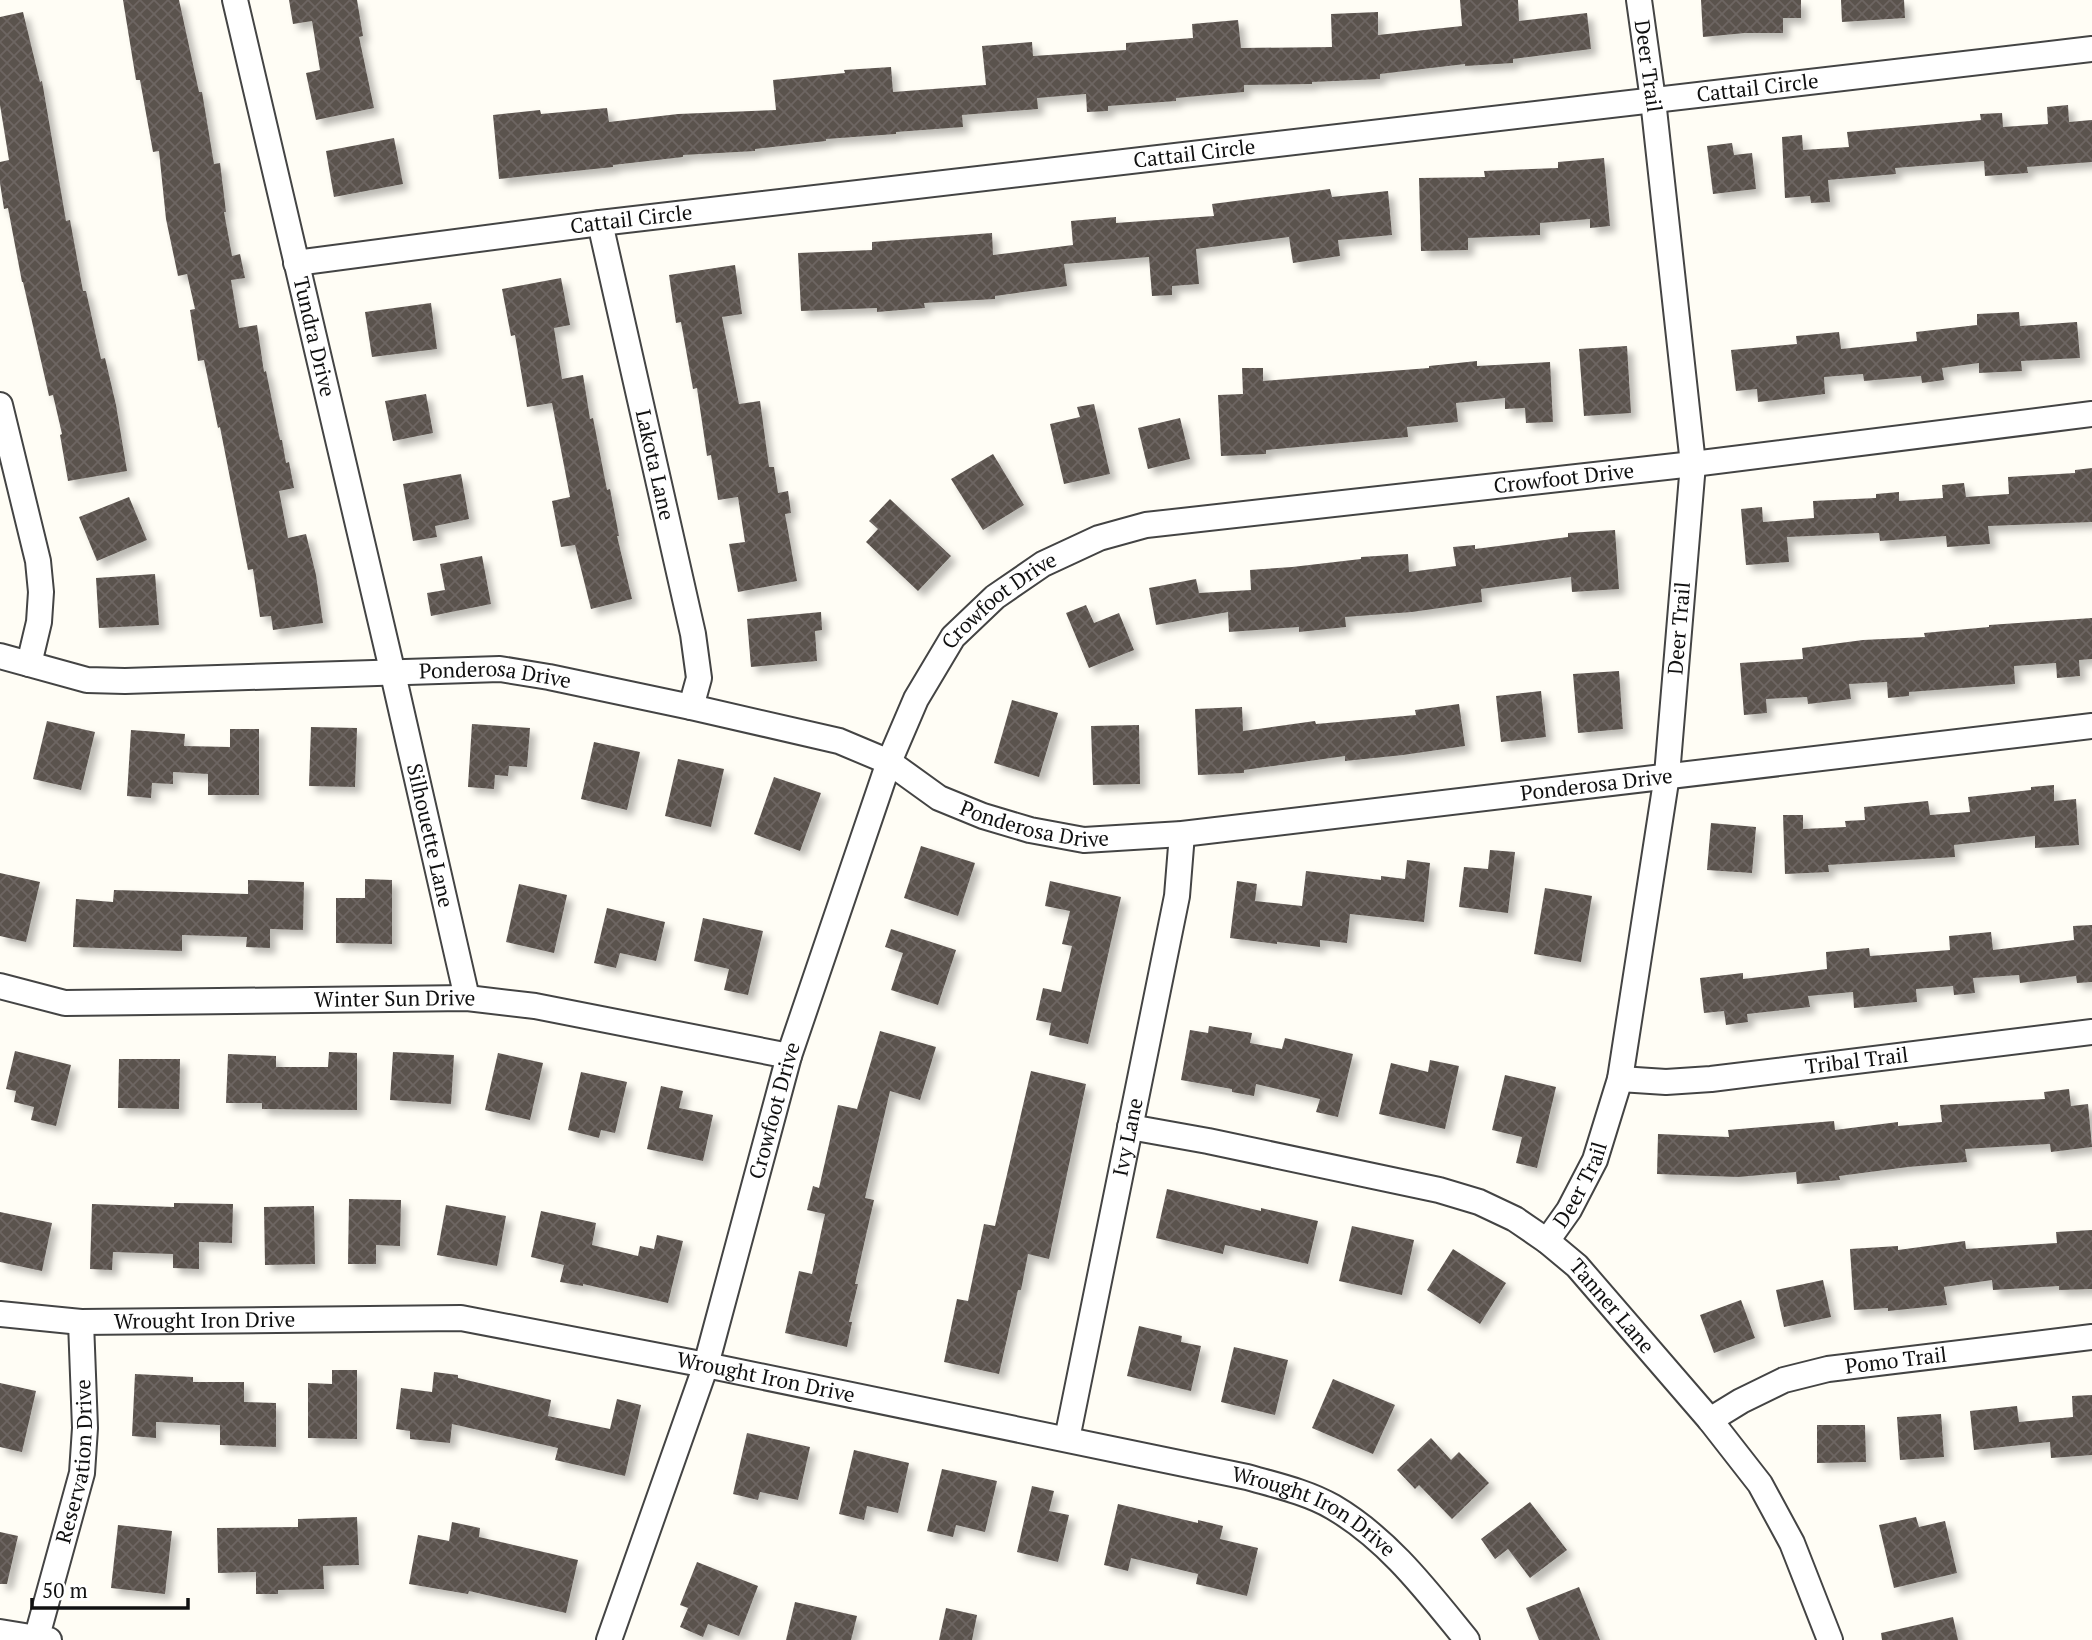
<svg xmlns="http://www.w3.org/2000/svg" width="2092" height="1640" viewBox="0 0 2092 1640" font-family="'PT Serif',serif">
	<defs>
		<pattern id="building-cross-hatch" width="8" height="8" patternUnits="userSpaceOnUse" patternTransform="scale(1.75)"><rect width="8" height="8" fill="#5a524d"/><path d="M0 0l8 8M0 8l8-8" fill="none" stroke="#6d6662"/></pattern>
		<filter id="shadow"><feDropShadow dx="6" dy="6" stdDeviation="3.5" flood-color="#0004"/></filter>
	</defs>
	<rect width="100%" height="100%" fill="#fffdf5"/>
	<g fill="url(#building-cross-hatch)" filter="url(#shadow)">
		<path d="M123,0H179L199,92H202L214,164L220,163L226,212H224L232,256L240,254L245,278L231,280L239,328L257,325L264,372L266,371L280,440H282L286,463L289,462L294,488L279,491L288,538L306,534L316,575L323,623L273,630L271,616L260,617L253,569L248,570L220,427L218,428L204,360L198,361L190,310L195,309L187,274L178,276L166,219L159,151L153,152L140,80H136Z"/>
		<path d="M289,0H357L363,36L359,37L374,108L316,120L306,73L320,70L312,21L293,24Z"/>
		<path d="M1460,0H1518L1519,21L1587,13L1591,49L1513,59V63L1465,66V64L1380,74V79L1312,82V84L1244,85V92L1176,98V101L1108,106V111L1087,112L1086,94L1037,98L1038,109L962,115L963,127L896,132V134L826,139V141L755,149V151L683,155V157L613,165V167L499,179L493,115L540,110L541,114L607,108L609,122L678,114L776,110L773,80L845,73L844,70L891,67L893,92L986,85L982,46L1032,42L1033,56L1126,50V43L1193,38L1192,24L1238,20L1241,48L1332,47L1331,14L1378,12V35L1462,26Z"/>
		<path d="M1701,0H1801V18H1783V33H1745L1703,37Z"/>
		<path d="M1841,0H1904L1905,18L1842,22Z"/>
		<path d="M23,12L40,82L42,81L66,221L70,220L83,291H86L101,359L105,358L116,405L127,471L68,481L60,435L62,434L53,395L49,396L23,282H22L8,208L4,209L0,183V162L9,160L0,105V17Z"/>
		<path d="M2068,105L2069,122L2092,120V162L2027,167L2028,173L1985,176L1984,161L1895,168L1896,174L1828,180L1830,202L1811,203L1810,196L1785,198L1782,137L1802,135L1803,150L1849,147L1847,132L1981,120L1980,114L2002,113L2003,127L2048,124L2047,107Z"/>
		<path d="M394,138L403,184L334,197L326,151Z"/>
		<path d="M1732,143L1734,155L1752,153L1756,189L1713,194L1707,146Z"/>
		<path d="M1604,158L1610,226L1590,228V219L1540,223V235L1468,238V250L1421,251L1419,178L1485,177L1484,171L1558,168V162Z"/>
		<path d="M1330,189L1332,197L1388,191L1392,235L1338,240L1340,256L1293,263L1289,237L1196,249L1199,284L1172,286V295L1152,296L1149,257L1064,264L1067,286L995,296V299L924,303L925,308L877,312V308L801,311L798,253L872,250V242L992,233L993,255L1073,245L1071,221L1116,217V223L1214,216L1212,204Z"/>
		<path d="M735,265L742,314L722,317L739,404L760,401L769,467H774L778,493L788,491L791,513L785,514L797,581L738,592L729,544L745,542L738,497L718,500L711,455L707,456L697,388L693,389L681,322L676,323L669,275Z"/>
		<path d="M561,278L570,325L554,328L562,379L583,375L590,419L593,418L607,490L610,489L619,536H617L632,599L591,609L575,545L561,547L552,501L570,497L552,403L527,407L515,335L511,336L502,289Z"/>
		<path d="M431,303L437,349L372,357L365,312Z"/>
		<path d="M2019,312L2020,326L2077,322L2080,358L2021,361L2022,371L1979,373V363L1942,368L1944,380L1922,383L1921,376L1864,381L1863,374L1824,377L1825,394L1758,402L1757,389L1736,391L1731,350L1797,344L1796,336L1839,332L1841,349L1917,341L1916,332L1977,325V314Z"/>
		<path d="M1627,346L1631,413L1584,416L1579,349Z"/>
		<path d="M1477,361V366L1550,362L1553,422L1526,423L1525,408L1505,409V398L1456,403L1458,422L1407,427L1408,437L1266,450V454L1221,456L1218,395L1243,394L1242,368H1263V381L1429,368V366Z"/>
		<path d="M426,394L433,433L393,441L385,401Z"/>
		<path d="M1094,404L1110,474L1064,484L1050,424L1080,417L1077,407Z"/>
		<path d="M1180,418L1190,459L1148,469L1138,428Z"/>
		<path d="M993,454L1024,505L983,530L951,479Z"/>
		<path d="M2092,468V522L1988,526L1990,544L1947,547L1946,536L1880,541L1879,533L1787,537L1789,562L1746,565L1741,509L1762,507L1763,522L1814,518L1813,501L1876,498V494L1899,492V501L1943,498L1942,485L1964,483L1966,497L2009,494L2008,477L2075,473V470Z"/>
		<path d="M461,474L469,519L435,526L437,537L413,541L403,484Z"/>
		<path d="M129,497L147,540L97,561L79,517Z"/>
		<path d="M890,499L951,556L918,591L866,542L878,529L869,521Z"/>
		<path d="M1615,530L1619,589L1572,592L1571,577L1481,589L1482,602L1412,612L1345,617L1346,627L1299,632V627L1229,632L1228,612L1156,625L1149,588L1196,579L1199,593L1251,590L1250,570L1292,567L1361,559V557L1408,554L1409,572L1456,566L1453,547L1475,545V549L1568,537V533Z"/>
		<path d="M482,556L491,604L431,616L427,593L445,590L440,564Z"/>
		<path d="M155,574L159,625L99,628L96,578Z"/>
		<path d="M1086,605L1094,623L1119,613L1134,650L1089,668L1066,613Z"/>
		<path d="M821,612L822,630L815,631L817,661L751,667L747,619Z"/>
		<path d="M2092,618V659L2079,660L2080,676L2057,678L2056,663L2014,666L2015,684L1909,692V696L1888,698L1887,682L1849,684L1851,699L1808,704L1807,697L1766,699L1767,713L1744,715L1740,663L1803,659L1802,648L1863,640L1925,637L1924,633L1989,627V625Z"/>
		<path d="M1619,671L1623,729L1578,733L1573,674Z"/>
		<path d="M1541,691L1546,737L1501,742L1496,696Z"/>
		<path d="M1012,700L1058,713L1039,777L994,763Z"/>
		<path d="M1459,704L1465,746L1403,755L1345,761V756L1244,770V773L1198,775L1195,709L1242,707L1243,731L1315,721L1316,724L1416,715L1415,710Z"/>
		<path d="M47,721L95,732L81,790L33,779Z"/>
		<path d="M472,724L530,728L527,767L509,766L508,776L495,775L494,789L468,787Z"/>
		<path d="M1139,725L1140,784L1093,785L1091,726Z"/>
		<path d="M311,727L357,728L355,787L309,786Z"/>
		<path d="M230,729H259V795H208V774L173,772V784L152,783L151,798L127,796L131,730L185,734L184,746L230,747Z"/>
		<path d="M594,742L640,752L627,810L581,799Z"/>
		<path d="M678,759L724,769L711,827L665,816Z"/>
		<path d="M774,777L821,793L800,851L754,834Z"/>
		<path d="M2054,785V801L2076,799L2079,845L2035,848V836L1954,845L1955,857L1828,865L1829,872L1785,874L1783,815H1803V829L1846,827L1845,821L1865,820L1864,807L1928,801L1930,815L1970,812L1968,797L2031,790V787Z"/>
		<path d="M1711,823L1756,827L1752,873L1707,870Z"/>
		<path d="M921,846L975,863L958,916L904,898Z"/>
		<path d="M1490,850L1515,852L1508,913L1459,907L1464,867L1488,869Z"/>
		<path d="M1407,860L1430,863L1424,922L1350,914L1347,943L1320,940V947L1277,942V944L1230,938L1237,881L1257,884L1255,901L1302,906L1306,871L1381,880V876L1405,879Z"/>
		<path d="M0,873L40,882L26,942L0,936Z"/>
		<path d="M365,879L392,880V944L336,943V898H365Z"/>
		<path d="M248,880L304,882L303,930L270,929V948L246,947L247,937L182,935V951L73,947L76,899L113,902L114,890L248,894Z"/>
		<path d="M1050,881L1121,897L1088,1044L1049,1035L1051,1023L1036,1020L1043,988L1061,992L1072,946L1062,944L1070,911L1045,906Z"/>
		<path d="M519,884L567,895L554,953L506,942Z"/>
		<path d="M1545,888L1592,896L1581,962L1534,954Z"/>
		<path d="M607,908L665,922L656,961L620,953L616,968L594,963Z"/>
		<path d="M703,918L763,931L748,995L724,990L729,969L694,961Z"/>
		<path d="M2092,925V982L2077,983L2076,976L2020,983L2019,975L1973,978L1975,993L1954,995L1953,986L1916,989L1917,1002L1854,1008L1853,992L1808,996L1810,1007L1747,1014L1748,1022L1726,1025L1724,1011L1704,1013L1700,978L1743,973V979L1827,969L1826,952L1869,948L1870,956L1950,950L1949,936L1991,932L1993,950L2074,940L2073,926Z"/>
		<path d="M891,929L956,950L938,1005L891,990L903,953L885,947Z"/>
		<path d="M1209,1026L1252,1033L1250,1043L1282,1049L1285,1038L1353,1054L1338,1117L1316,1112L1320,1099L1256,1084L1254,1096L1232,1092V1089L1181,1080L1190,1030L1208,1033Z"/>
		<path d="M880,1031L936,1047L920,1100L890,1091L865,1198L874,1200L855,1284H858L849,1322H852L847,1347L785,1333L799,1271L812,1274L825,1214L807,1210L813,1186L819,1188L838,1105L857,1109Z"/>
		<path d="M15,1051L71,1065L56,1126L31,1120L34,1107L14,1102L16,1091L6,1089Z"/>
		<path d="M329,1052L357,1053V1110L262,1109V1103H226L228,1054L276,1056V1067H328Z"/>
		<path d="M393,1052L454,1055L451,1104L390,1100Z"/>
		<path d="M498,1053L543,1063L530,1120L485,1110Z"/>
		<path d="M119,1059H180L179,1109L118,1108Z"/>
		<path d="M1430,1060L1459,1066L1445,1129L1379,1114L1391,1063L1428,1072Z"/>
		<path d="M1031,1071L1086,1084L1049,1259L1028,1254L1021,1290H1018L999,1374L944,1362L957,1299L968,1301L984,1224L995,1226Z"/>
		<path d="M581,1072L627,1082L615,1133L601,1130L599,1138L568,1130Z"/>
		<path d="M1505,1075L1556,1087L1537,1168L1516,1163L1522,1137L1492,1130Z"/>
		<path d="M661,1086L683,1091L679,1108L713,1115L703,1161L647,1149Z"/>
		<path d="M2069,1089L2071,1106L2088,1104L2092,1147L2051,1152L2050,1144L1965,1149L1967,1162L1908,1167L1839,1176L1840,1180L1797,1184L1796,1172L1738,1177L1657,1174L1658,1134L1729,1137L1728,1130L1834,1121L1835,1130L1898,1122V1126L1942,1122L1940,1105L2045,1099L2044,1092Z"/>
		<path d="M1167,1189L1261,1211V1208L1318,1221L1308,1264L1225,1245L1223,1254L1156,1238Z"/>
		<path d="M349,1199L401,1200L400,1246L376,1245V1264H348Z"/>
		<path d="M174,1203L233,1204L232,1243L199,1242V1269L173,1268V1254L113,1252L112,1270L90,1269L92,1204L174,1207Z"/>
		<path d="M446,1205L506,1216L497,1266L437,1255Z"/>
		<path d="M314,1206L315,1264L265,1265L264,1207Z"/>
		<path d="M541,1211L596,1223L592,1245L638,1256L640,1246L654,1249L657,1235L683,1241L668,1303L583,1284V1286L560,1282L564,1265L531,1257Z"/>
		<path d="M0,1212L52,1223L42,1271L0,1262Z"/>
		<path d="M1352,1226L1414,1240L1402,1295L1339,1281Z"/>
		<path d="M2092,1230V1289L2059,1290V1286L1993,1290L1992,1280L1944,1287L1947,1305L1888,1311V1308L1854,1310L1850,1249L1898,1246V1250L1965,1241L1966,1249L2057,1243L2056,1232Z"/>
		<path d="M1453,1249L1506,1283L1480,1324L1427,1290Z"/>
		<path d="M1823,1280L1831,1317L1784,1327L1776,1290Z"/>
		<path d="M1741,1300L1755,1338L1714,1353L1700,1315Z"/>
		<path d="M1139,1326L1182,1336L1181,1342L1201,1346L1191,1391L1127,1376Z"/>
		<path d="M1234,1347L1288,1360L1275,1415L1221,1402Z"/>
		<path d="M332,1370H357V1439L308,1438V1383L332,1384Z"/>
		<path d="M434,1372L458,1375V1378L551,1400L548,1416L610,1429L617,1399L641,1405L625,1476L555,1460L558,1448L452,1424L450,1443L410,1439V1431L396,1429L401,1388L432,1392Z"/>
		<path d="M135,1374L193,1377V1382H244V1402L276,1403V1447L220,1445V1425L156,1422V1438L132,1436Z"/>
		<path d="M1333,1379L1395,1405L1373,1454L1312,1428Z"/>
		<path d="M0,1383L36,1391L22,1452L0,1447Z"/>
		<path d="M2092,1395V1455L2051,1458L2050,1442L1974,1450L1970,1411L2017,1406L2019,1422L2073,1417L2072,1396Z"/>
		<path d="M1941,1414L1944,1457L1900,1460L1897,1417Z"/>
		<path d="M1817,1425H1865L1866,1462L1817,1463Z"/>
		<path d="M747,1433L810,1447L798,1500L760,1492L758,1500L733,1494Z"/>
		<path d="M1431,1438L1451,1460L1459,1452L1489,1483L1452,1519L1419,1485L1415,1489L1397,1470Z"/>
		<path d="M854,1450L909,1463L898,1513L867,1506L864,1520L839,1514Z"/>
		<path d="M942,1469L997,1481L985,1532L956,1525L953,1537L927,1531Z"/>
		<path d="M1032,1486L1054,1491L1049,1511L1069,1515L1058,1562L1017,1552Z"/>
		<path d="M1530,1502L1567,1550L1530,1578L1508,1549L1495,1559L1481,1539Z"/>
		<path d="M1118,1504L1198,1523V1520L1223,1526L1220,1539L1258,1548L1247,1596L1196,1584L1198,1574L1131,1558L1128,1571L1104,1565Z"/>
		<path d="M357,1517L359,1565L323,1566L324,1589L278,1590V1594H256V1572L218,1573L217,1528L298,1527V1519Z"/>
		<path d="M1916,1517L1919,1527L1945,1521L1957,1573L1894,1588L1879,1525Z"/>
		<path d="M452,1522L480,1528L479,1537L578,1560L566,1613L469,1591L468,1594L409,1584L418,1535L449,1541Z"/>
		<path d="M118,1525L172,1531L165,1594L111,1588Z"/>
		<path d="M0,1532L18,1536L7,1584H0Z"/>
		<path d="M697,1562L758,1586L739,1636L708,1624L703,1637L680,1627L688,1608L680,1605Z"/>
		<path d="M1579,1587L1600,1640H1539L1526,1608Z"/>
		<path d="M795,1602L857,1616L851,1640H786Z"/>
		<path d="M946,1608L977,1615L972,1640H939Z"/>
		<path d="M1953,1617L1958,1640H1882L1881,1633Z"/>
	</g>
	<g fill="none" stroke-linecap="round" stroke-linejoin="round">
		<g stroke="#444" stroke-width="28">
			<g id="street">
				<path id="s1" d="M235,0L393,674L467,998"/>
				<path id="s2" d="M600,223L693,634L699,678L691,707"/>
				<path id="s3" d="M296,263L600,223L2092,49"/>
				<path d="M0,405L38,561L41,592L39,622L29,664"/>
				<path id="s4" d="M0,656L87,680L125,681L500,669L549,677L691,707L839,741L889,762L939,798L983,816L1030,830L1084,840L1182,834L2092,726"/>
				<path id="s5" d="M0,986L65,1003L467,998L535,1006L789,1056"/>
				<path id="s6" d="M1620,1079L1666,1082L1711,1079L2092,1032"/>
				<path id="s7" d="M1130,1127L1208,1141L1439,1190L1479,1202L1515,1219L1547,1241L1577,1266L1710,1420L1760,1484L1792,1543L1830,1640"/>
				<path id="s8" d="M1547,1241L1569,1210L1595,1160L1620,1079L1667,775L1693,464L1653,100L1639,0"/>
				<path id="s9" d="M0,1314L81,1322L461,1318L706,1365L1247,1477C1275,1485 1307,1492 1333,1507C1389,1540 1427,1591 1467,1640"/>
				<path id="s10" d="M1710,1420L1741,1401L1784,1380L1828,1369L2092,1337"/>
				<path id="s11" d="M1067,1439L1177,896L1182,834"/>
				<path d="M0,1632L49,1640"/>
				<path id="s12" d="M36,1640L82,1473L85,1428L81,1322"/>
				<path id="s13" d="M609,1640L706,1365L789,1056L889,762L916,699L953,637L995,597L1043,564L1099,538L1146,525L1693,464L2092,414"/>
			</g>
		</g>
		<use href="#street" stroke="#fff" stroke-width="24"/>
	</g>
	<g text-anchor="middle" stroke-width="7" stroke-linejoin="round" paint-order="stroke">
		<g font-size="21" fill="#111" stroke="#fff">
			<text transform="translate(1648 66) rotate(82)" y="7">Deer Trail</text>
			<text dy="7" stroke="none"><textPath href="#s3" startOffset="1472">Cattail Circle</textPath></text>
			<text dy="7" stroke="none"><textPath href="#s3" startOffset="905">Cattail Circle</textPath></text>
			<text dy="7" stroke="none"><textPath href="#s3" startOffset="338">Cattail Circle</textPath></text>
			<text dy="7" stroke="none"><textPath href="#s1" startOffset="346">Tundra Drive</textPath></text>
			<text dy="7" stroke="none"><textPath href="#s2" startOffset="248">Lakota Lane</textPath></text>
			<text dy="7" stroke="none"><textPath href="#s13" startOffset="1710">Crowfoot Drive</textPath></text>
			<text dy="7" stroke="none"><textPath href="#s13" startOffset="1122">Crowfoot Drive</textPath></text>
			<text dy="7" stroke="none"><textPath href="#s8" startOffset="634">Deer Trail</textPath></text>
			<text dy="7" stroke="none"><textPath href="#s4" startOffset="499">Ponderosa Drive</textPath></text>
			<text dy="7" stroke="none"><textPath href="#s4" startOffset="1633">Ponderosa Drive</textPath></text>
			<text dy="7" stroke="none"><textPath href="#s4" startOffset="1066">Ponderosa Drive</textPath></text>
			<text dy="7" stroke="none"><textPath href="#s1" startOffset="858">Silhouette Lane</textPath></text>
			<text dy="7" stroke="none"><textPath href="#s5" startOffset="397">Winter Sun Drive</textPath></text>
			<text dy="7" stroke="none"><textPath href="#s6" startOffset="238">Tribal Trail</textPath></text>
			<text dy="7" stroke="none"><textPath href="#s13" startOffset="555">Crowfoot Drive</textPath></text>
			<text dy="7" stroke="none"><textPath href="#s11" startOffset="308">Ivy Lane</textPath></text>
			<text dy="7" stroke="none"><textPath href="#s8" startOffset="66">Deer Trail</textPath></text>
			<text dy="7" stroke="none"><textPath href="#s7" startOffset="528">Tanner Lane</textPath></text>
			<text dy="7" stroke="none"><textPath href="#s9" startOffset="205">Wrought Iron Drive</textPath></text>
			<text dy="7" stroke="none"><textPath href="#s10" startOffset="198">Pomo Trail</textPath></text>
			<text dy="7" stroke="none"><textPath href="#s9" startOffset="772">Wrought Iron Drive</textPath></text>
			<text dy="7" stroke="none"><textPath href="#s12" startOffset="184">Reservation Drive</textPath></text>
			<text dy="7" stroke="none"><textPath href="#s9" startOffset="1339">Wrought Iron Drive</textPath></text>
		</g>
	</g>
	<path d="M32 1598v10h156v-10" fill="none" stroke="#111111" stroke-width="3.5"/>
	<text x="42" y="1598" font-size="21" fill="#111111" stroke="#ffffff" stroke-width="5" paint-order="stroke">50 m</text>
</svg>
